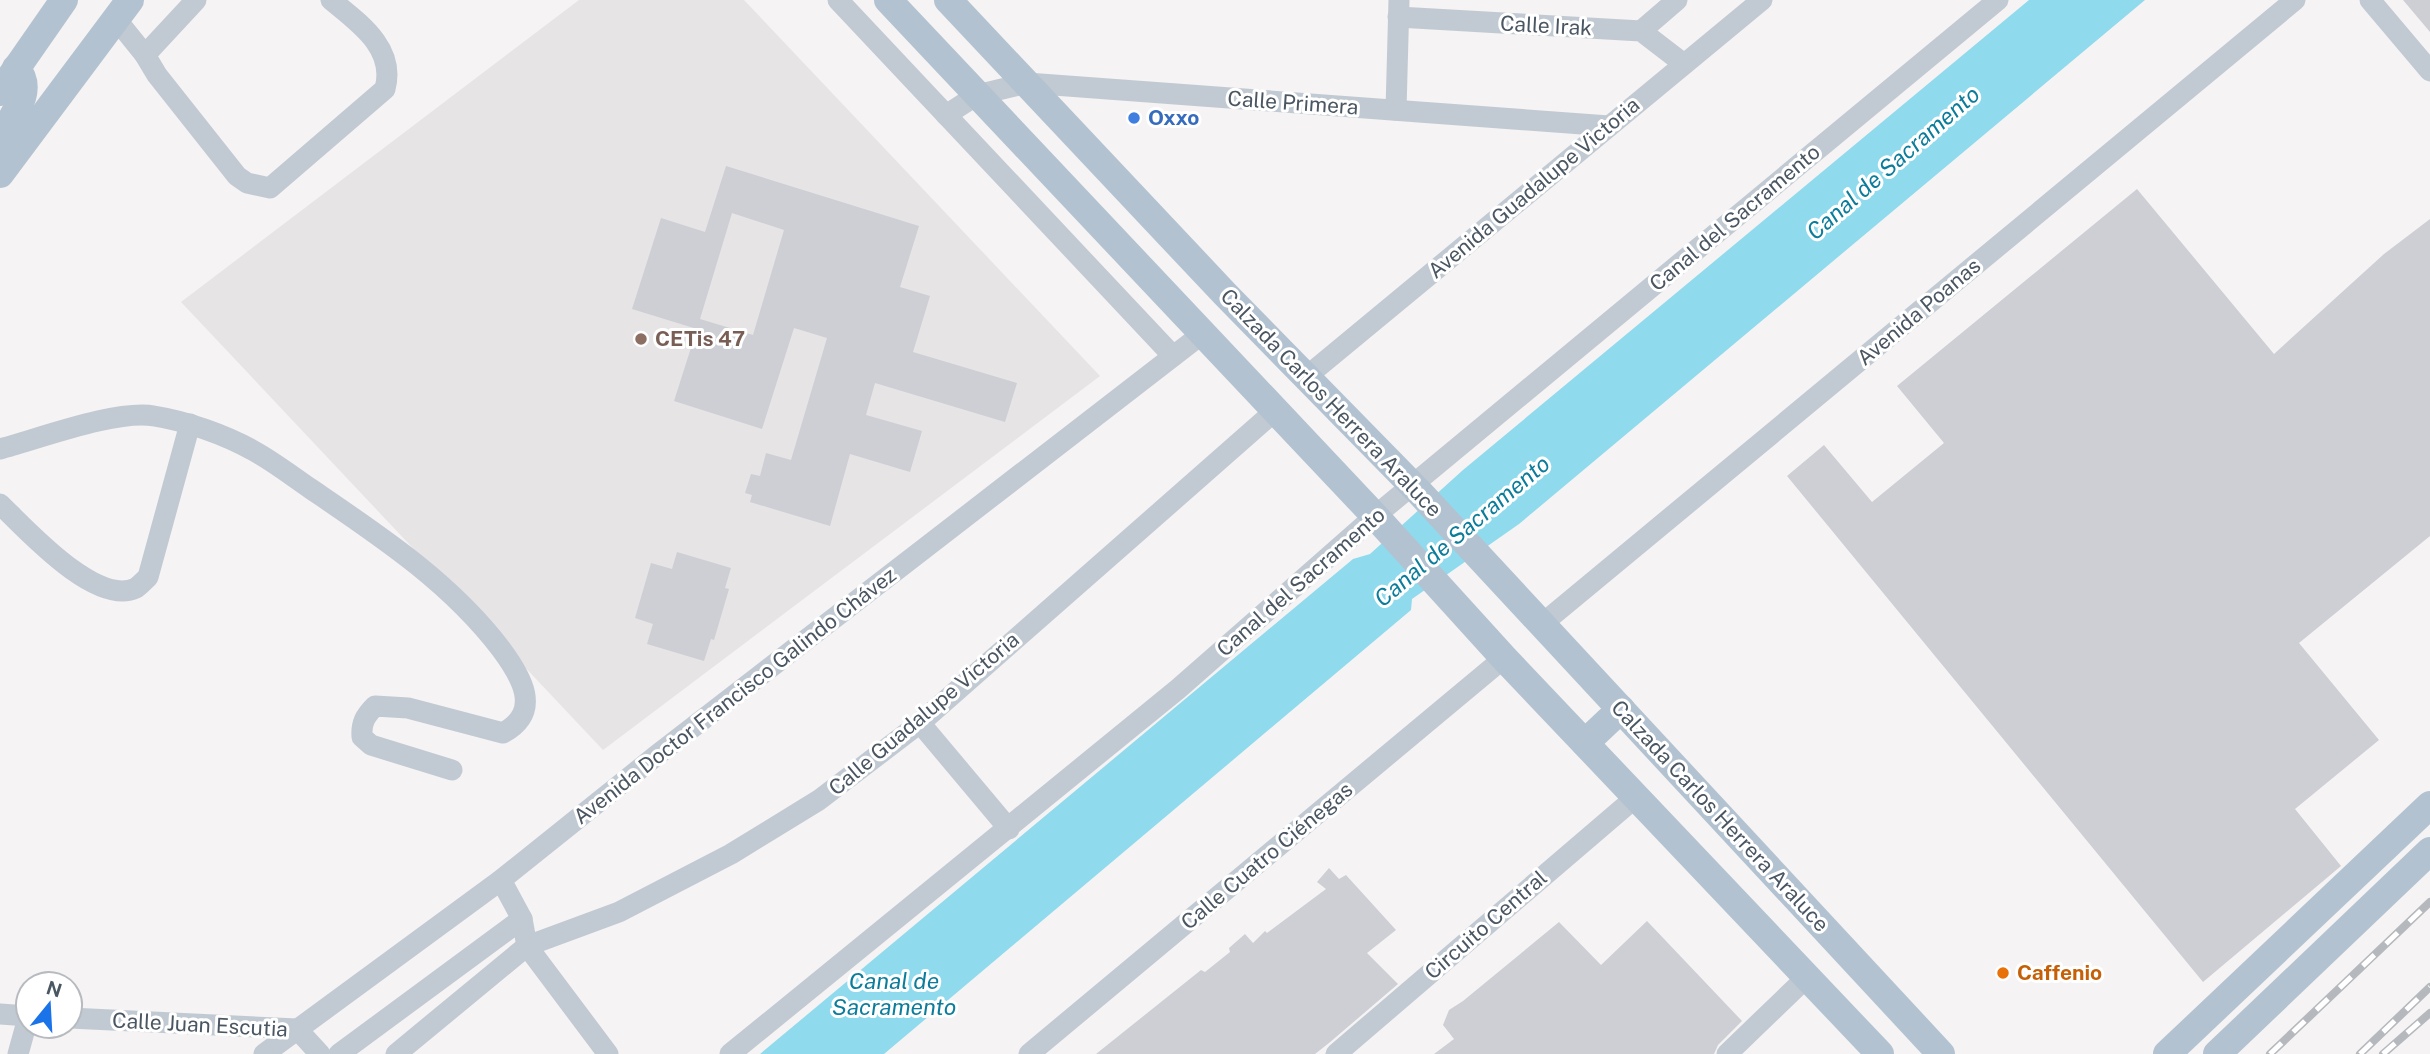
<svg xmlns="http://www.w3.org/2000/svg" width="2430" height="1054" viewBox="0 0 2430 1054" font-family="'Public Sans',sans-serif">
	<rect width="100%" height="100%" fill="#f5f3f3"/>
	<path fill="#e6e4e5" d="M579,0H744L1100,376L603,750L181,302Z"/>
	<path fill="#90daee" d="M2029,0H2145L1519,524L1412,599L1411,610L884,1054H760L1353,559L1370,554L1463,470Z"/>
	<g fill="#cdcfd5" fill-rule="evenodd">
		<path d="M2403,0H2430V32Z"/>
		<path d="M726,166L919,226L900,287L930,296L913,352L1017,383L1005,422L875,383L866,415L922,431L910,472L850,454L830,526L750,502L752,495L745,493L751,474L760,476L766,453L791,460L827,338L794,328L762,429L674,401L697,329L632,309L661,218L705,232ZM732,213L784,230L753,335L700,319Z"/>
		<path d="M2137,189L2274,354L2384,254L2430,219V536L2299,643L2379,740L2295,809L2341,866L2203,982L1787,476L1824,445L1872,502L1944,443L1897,386Z"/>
		<path d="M677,552L731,568L725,588L729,589L714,640L711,639L704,661L647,644L653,624L635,618L651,563L672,569Z"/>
		<path d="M1329,868L1339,879L1346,875L1396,930L1367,953L1398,984L1329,1043L1315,1054H1096L1201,970L1205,972L1230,952L1229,948L1245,934L1253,943L1265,931L1267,933L1326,889L1317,882Z"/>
		<path d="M1647,921L1742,1021L1718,1045L1714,1054H1434L1454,1039L1443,1025L1449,1010L1463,1001L1559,922L1601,965Z"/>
	</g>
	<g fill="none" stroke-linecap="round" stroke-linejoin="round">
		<g stroke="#c1cad2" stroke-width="21">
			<path d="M838,0L1173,356"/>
			<path d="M2370,0L2430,71"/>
			<path d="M1398,17L1641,31L1684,64"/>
			<path d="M116,19L145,55L196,0"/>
			<path d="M1641,31L1677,0"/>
			<path d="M145,55L157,75L237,176L247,183L270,188L385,89C396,48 359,23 331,0"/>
			<path d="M1396,110L1399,0"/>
			<path d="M946,115L977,95L1027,83L1609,126"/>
			<path d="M1306,377L1762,0"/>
			<path d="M0,449C38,439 118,409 154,416C186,421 226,435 254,451C274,462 292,476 311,489C380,536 450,582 501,649C521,676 543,711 503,733L408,708L375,706C365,716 361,723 362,737L371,745L452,770"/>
			<path d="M0,504C26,529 96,607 136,588C140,585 145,580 148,577L190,424"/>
			<path d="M1542,624L2295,0"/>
			<path d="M920,723L1009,829"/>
			<path d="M501,880L522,919L527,946L608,1054"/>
			<path d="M0,1014L28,1016"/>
			<path d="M70,1018L297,1029L320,1054"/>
			<path d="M18,1054L28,1018"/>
			<path d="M264,1054L501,880L657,755L1202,334"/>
			<path d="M339,1054L522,919"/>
			<path d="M396,1054L527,946L619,912L731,854L819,800L920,723L1275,411"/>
			<path d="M730,1054L1178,689L1375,516L1998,0"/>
			<path d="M1029,1054L1504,658"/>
			<path d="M1336,1054L1636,797"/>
			<path d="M1727,1054L1807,977"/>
		</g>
		<g stroke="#b3c2d1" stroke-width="28">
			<path d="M888,0L1375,516L1504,658L1880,1054"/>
			<path d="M948,0L1225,294L1420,493L1941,1054"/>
			<path d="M0,92L64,0"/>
			<path d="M0,137C12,116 36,91 16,68"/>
			<path d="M0,174L130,0"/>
			<path d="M1585,743L1621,709"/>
			<path d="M2167,1054L2430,805"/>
			<path d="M2217,1054L2430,851"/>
		</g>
		<g stroke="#b5b8bd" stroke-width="8">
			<g id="rail">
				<path d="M2270,1054L2430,902"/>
				<path d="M2360,1054L2430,987"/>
				<path d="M2383,1054L2430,1013"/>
			</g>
		</g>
		<use href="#rail" stroke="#fff" stroke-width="5" stroke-dasharray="16" stroke-linecap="butt"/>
	</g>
	<circle fill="#3f7fe0" stroke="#fff" stroke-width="2.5" cx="1134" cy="118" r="7"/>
	<circle fill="#8d6e63" stroke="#fff" stroke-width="2.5" cx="641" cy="339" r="7"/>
	<circle fill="#e8710a" stroke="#fff" stroke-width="2.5" cx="2003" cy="973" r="7"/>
	<g text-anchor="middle" stroke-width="6" stroke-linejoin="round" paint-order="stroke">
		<g font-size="21" fill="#4a5661" stroke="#fff">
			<text transform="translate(1546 26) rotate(3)" y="7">Calle Irak</text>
			<text transform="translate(1293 103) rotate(4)" y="7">Calle Primera</text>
			<text transform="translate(1534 188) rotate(-40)" y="7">Avenida Guadalupe Victoria</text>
			<text transform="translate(1735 218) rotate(-40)" y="7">Canal del Sacramento</text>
			<text transform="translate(1919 312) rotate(-40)" y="7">Avenida Poanas</text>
			<text transform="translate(1331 403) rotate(46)" y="7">Calzada Carlos Herrera Araluce</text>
			<text transform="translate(1301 582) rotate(-41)" y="7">Canal del Sacramento</text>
			<text transform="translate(735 696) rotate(-38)" y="7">Avenida Doctor Francisco Galindo Chávez</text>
			<text transform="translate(924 714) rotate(-40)" y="7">Calle Guadalupe Victoria</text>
			<text transform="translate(1720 816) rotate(47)" y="7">Calzada Carlos Herrera Araluce</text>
			<text transform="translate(1267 856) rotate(-40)" y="7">Calle Cuatro Ciénegas</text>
			<text transform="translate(1486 925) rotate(-41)" y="7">Circuito Central</text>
			<text transform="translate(200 1025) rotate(3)" y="7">Calle Juan Escutia</text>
		</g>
		<g font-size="21" font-weight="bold" fill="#366cbe" stroke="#fff" text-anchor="start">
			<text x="1148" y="125">Oxxo</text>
		</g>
		<g font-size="21" font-weight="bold" fill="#785e54" stroke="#fff" text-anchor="start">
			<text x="655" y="346">CETis 47</text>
		</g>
		<g font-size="21" font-weight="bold" fill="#c56008" stroke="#fff" text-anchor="start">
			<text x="2017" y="980">Caffenio</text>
		</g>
		<g font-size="23" font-style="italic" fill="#0c7c9b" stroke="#fff">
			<text transform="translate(1893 163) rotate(-41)" y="8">Canal de Sacramento</text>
			<text transform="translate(1462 531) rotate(-40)" y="8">Canal de Sacramento</text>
			<text x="894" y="989">Canal de<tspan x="894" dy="26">Sacramento</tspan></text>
		</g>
	</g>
	<g transform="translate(49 1005) rotate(18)"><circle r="33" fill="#ffffff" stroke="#b7bbc0" stroke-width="2"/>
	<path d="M0-5L12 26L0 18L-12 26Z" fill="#1a73e8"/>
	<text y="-10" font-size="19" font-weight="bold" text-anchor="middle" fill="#4a5661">N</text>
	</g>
</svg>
